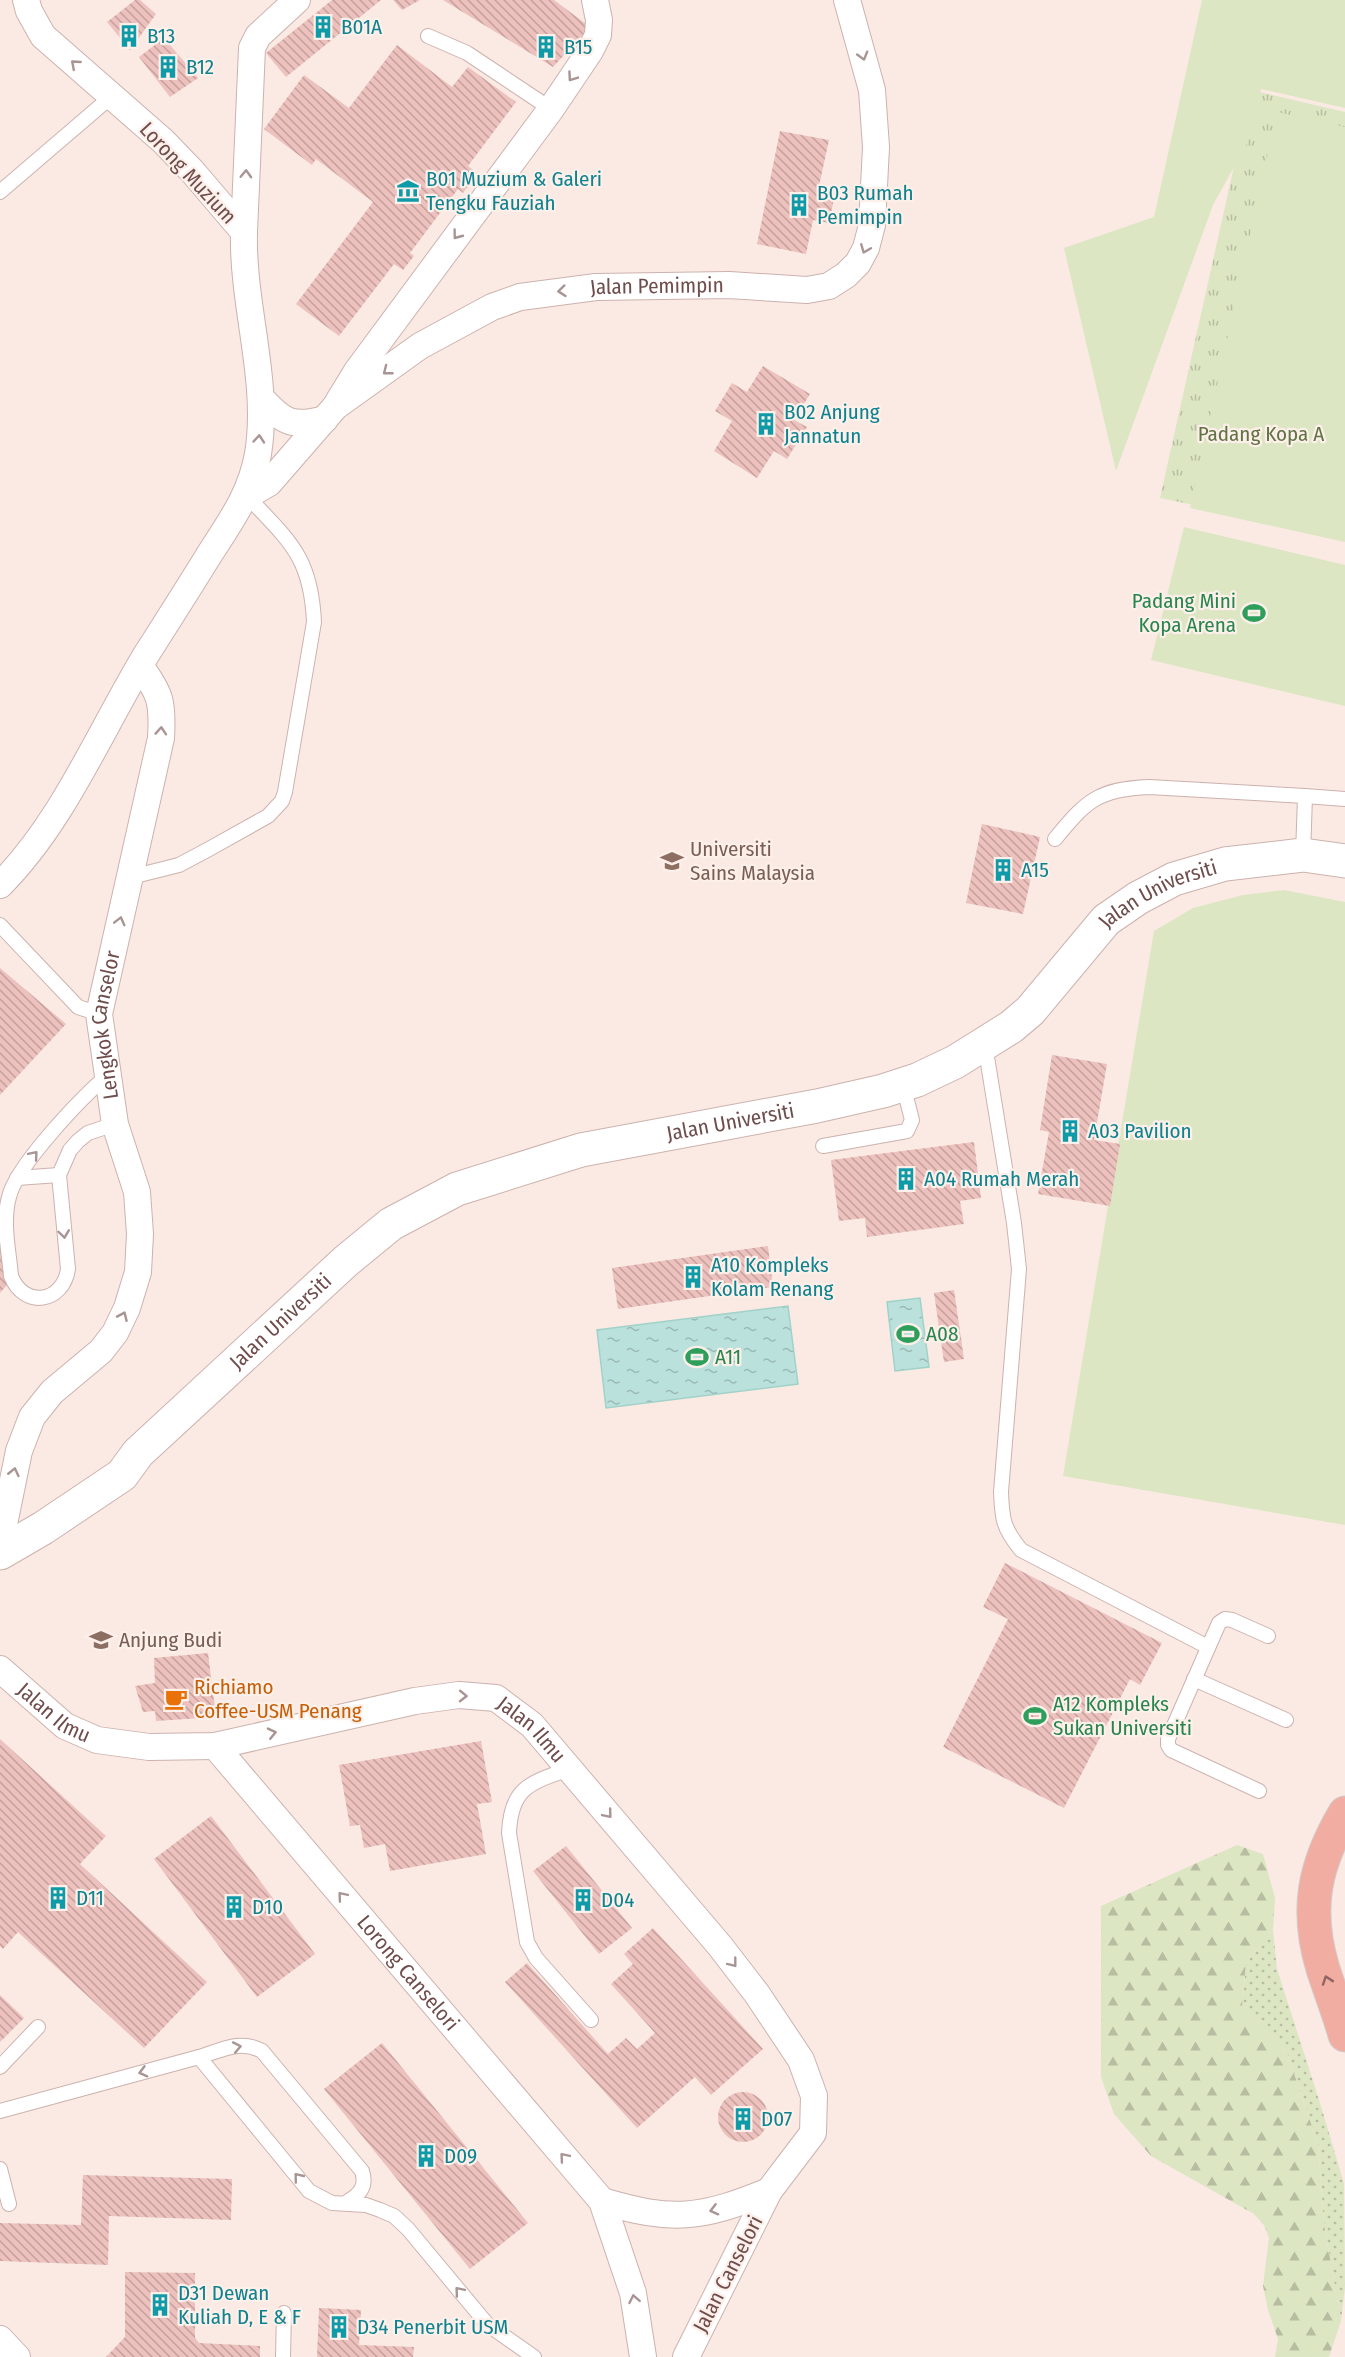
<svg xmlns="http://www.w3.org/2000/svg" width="1345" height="2357" viewBox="0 0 1345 2357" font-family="'Fira Sans Condensed',sans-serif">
	<defs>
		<pattern id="grass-dots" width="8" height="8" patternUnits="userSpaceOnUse" patternTransform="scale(1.5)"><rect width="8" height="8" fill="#dce6c3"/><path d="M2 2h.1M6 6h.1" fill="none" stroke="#b7bda1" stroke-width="1.8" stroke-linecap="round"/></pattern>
		<pattern id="forest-firs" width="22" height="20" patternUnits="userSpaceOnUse" patternTransform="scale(1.5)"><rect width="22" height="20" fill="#dce6c3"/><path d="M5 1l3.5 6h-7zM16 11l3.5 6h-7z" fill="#b7bda1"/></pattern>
		<pattern id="park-tufts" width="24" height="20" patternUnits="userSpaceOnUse" patternTransform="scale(1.5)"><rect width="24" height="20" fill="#dce6c3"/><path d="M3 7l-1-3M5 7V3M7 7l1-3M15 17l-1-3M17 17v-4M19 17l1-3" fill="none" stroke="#b7bda1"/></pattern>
		<pattern id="water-ripples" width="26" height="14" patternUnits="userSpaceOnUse" patternTransform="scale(1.5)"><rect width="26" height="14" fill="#bae1db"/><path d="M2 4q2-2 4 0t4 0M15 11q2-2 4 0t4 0" fill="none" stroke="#9bb9b4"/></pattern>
		<pattern id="building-back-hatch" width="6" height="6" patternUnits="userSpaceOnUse" patternTransform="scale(1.5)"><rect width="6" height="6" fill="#edc1bd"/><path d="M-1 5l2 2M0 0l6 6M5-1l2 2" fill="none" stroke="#c49f9c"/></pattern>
	</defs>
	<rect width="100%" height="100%" fill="#faeae3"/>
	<path fill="url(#grass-dots)" d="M1273,1930L1277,1969L1321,2106L1344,2184L1345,2287L1341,2321L1324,2224L1318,2144L1287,2053L1242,2007L1246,1963Z"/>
	<path fill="url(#forest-firs)" d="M1237,1845L1263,1854L1275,1898L1273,1930L1246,1963L1242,2007L1287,2053L1318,2144L1324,2224L1341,2321L1329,2357H1275L1278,2339L1268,2310L1263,2286L1269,2238L1264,2225L1254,2214L1151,2156L1114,2114L1101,2077V1906Z"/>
	<path fill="url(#park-tufts)" d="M1251,90L1345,112V536L1160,498Z"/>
	<g fill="#dce6c3">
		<path d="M1202,0H1345V108L1261,89L1249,140L1213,205L1116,471L1064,248L1154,217Z"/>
		<path d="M1277,112L1345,127V542L1190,508Z"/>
		<path d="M1184,527L1345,565V706L1151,660Z"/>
		<path d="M1284,890L1345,902V1525L1063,1476L1154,931L1193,908L1243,895Z"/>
	</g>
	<g fill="url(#water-ripples)" stroke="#a1d2ca" stroke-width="1.5">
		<path d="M920,1298L929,1367L895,1371L887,1302Z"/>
		<path d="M788,1306L798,1384L606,1408L597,1330Z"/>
	</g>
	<g fill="url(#building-back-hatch)">
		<path d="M135,0H140L156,14L130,50L107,22Z"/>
		<path d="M332,0H381L286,77L266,53Z"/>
		<path d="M393,0H420L402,10Z"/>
		<path d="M443,0H554L590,27L553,67Z"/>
		<path d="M164,38L198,78L170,97L139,57Z"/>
		<path d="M397,45L452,87L468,67L516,102L468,166L477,173L463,193L458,189L410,253L414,256L403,270L394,264L339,336L296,304L373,202L316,159L312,165L264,129L304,75L349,108Z"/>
		<path d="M780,131L829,140L819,186L836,189L829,223L813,220L806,254L757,244Z"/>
		<path d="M763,366L810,394L794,420L807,427L787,459L774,451L757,478L714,451L732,421L715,411L732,383L747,392Z"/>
		<path d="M982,824L1040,837L1023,914L966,903Z"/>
		<path d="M0,968L66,1024L0,1095Z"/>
		<path d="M1052,1055L1107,1064L1094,1140L1120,1144L1110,1206L1038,1194L1049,1132L1040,1130Z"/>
		<path d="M974,1142L981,1198L960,1201L964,1224L867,1237L865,1218L839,1221L831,1160Z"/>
		<path d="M0,1231L7,1285L0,1293Z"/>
		<path d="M768,1246L773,1287L618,1309L612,1268Z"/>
		<path d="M954,1290L964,1359L944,1362L934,1293Z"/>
		<path d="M1005,1563L1162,1643L1140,1685L1130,1679L1064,1808L943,1747L1008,1619L983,1607Z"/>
		<path d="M208,1653L216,1717L156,1721L155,1711L143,1712L135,1686L155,1683L154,1658Z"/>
		<path d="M0,1739L106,1836L80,1864L207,1982L144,2048L18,1932L3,1949L0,1946Z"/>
		<path d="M481,1741L492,1802L477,1804L486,1854L390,1871L385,1844L364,1848L360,1825L350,1826L339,1765Z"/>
		<path d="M211,1816L315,1954L257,1997L154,1859Z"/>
		<path d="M566,1846L632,1928L599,1954L533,1871Z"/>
		<path d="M653,1928L763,2049L711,2095L695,2077L637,2128L505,1982L527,1963L608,2054L626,2038L637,2049L655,2033L611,1984L633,1964L624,1954Z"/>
		<path d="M0,1995L24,2018L0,2042Z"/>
		<path d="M382,2043L528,2223L470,2269L324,2089Z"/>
		<circle cx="743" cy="2117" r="25"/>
		<path d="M83,2175L232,2179L231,2220L109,2216L108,2265L0,2261V2223L81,2225Z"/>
		<path d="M125,2272L195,2273V2338L199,2343L260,2346V2357H106L125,2337Z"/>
		<path d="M319,2308L361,2310L359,2345L414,2347L413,2357H317Z"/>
	</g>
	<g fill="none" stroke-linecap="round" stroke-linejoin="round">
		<g stroke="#ccb2ae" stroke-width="16">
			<g id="service">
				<path d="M428,36L467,53L551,109"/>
				<path d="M0,192L112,96"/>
				<path d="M1305,796L1345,799"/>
				<path d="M1055,839C1086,801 1098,789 1149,787L1305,796L1303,855"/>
				<path d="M131,877L179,865L209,849L268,816L282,801L285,792L314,622C311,556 289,541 247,496"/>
				<path d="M0,925L78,1007L99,1014"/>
				<path d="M985,1045L1014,1223L1019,1269L1001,1492C1002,1519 1003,1528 1021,1550L1208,1647"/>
				<path d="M108,1075C82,1097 16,1166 9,1197C2,1223 9,1251 11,1276C24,1309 63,1303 68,1269L59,1175L70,1150L78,1141L88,1133L115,1124"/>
				<path d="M823,1146L907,1131L912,1120L903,1085"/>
				<path d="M17,1178L59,1175"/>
				<path d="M1194,1679L1286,1720"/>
				<path d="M569,1769C530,1783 511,1787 509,1833L527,1942L536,1958L591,2020"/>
				<path d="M1259,1791L1171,1750L1168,1745V1739L1219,1623L1225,1619L1232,1620L1268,1636"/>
				<path d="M0,2067L38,2027"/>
				<path d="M0,2111L199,2057"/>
				<path d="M0,2169L9,2204"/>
				<path d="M347,2202C360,2194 367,2187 362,2171L262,2051C240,2039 222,2050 199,2057L309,2191L332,2203L366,2205L380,2210L394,2216L408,2229L487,2324L534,2357"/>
				<path d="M283,2357L284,2313"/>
			</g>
		</g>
		<g stroke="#ccb2ae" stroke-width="28">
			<g id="minor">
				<path d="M244,232L252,48L258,36L297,0"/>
				<path d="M261,398C283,422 292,428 325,419"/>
				<path d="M338,402L357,371L551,109L590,51L598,35L599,20L595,0"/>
				<path id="s1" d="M247,496L269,483L335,407L420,346L492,307L520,297L596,287L729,285L807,290L829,286L846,275L858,263L866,248L872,225L876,147L872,90L847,0"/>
				<path d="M0,885C63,822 100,731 146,655C167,622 188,589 209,555C230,522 251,494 258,454C270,381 242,306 244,232L192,171L163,141L43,36L29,11L26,0"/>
				<path id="s2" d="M3,1529L19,1451L32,1417L52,1392L101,1351L115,1333L127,1308L138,1272L140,1234L137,1192L115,1124L99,1014L161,738C163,703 161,694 140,666"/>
				<path id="s3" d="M0,1669L65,1726L97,1740L149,1747L215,1746L415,1701L459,1695L496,1698L532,1725L720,1946L757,1994L801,2060L814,2096L813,2133L769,2191L686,2357"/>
				<path id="s4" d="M215,1746L602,2201L633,2293L643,2357"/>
				<path d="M602,2201C672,2222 701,2219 769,2191"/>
				<path d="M0,2339L17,2357"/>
			</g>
		</g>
		<g stroke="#ccb2ae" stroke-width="35">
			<g id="tertiary">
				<path id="s5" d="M0,1553L43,1528L122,1475L138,1453L346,1261L391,1224L457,1189L581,1150L817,1106L883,1091L917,1080L955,1062L1011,1027L1030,1011L1106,920L1138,898L1174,879L1225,864L1303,855L1345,861"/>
			</g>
		</g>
		<g stroke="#d4cac9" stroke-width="35">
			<path id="trunk" d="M1345,1813C1314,1865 1305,1910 1323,1969C1330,1991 1339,2013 1345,2035"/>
		</g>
		<use href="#service" stroke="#fff" stroke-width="14"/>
		<use href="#minor" stroke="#fff" stroke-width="26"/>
		<use href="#tertiary" stroke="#fff" stroke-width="33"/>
		<use href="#trunk" stroke="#f1ada2" stroke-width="33"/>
	</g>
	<defs><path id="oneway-chevron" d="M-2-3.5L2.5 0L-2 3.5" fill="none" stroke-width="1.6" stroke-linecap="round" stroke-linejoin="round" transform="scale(1.5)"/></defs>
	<g stroke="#a99494">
		<use href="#oneway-chevron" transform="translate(863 56) rotate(74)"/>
		<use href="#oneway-chevron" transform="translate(75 64) rotate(-139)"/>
		<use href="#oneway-chevron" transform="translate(572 77) rotate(125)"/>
		<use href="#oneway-chevron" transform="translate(246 174) rotate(-88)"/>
		<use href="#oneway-chevron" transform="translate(457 235) rotate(127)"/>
		<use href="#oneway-chevron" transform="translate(865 249) rotate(112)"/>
		<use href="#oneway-chevron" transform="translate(562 291) rotate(174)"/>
		<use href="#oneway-chevron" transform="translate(387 371) rotate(142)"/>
		<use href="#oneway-chevron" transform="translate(259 439) rotate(-85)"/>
		<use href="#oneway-chevron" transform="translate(161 731) rotate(-86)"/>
		<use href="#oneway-chevron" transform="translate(120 921) rotate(-76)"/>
		<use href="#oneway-chevron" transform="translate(34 1155) rotate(-50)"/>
		<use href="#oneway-chevron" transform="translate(64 1234) rotate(82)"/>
		<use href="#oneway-chevron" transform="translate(123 1316) rotate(-66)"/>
		<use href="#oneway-chevron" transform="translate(14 1472) rotate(-77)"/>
		<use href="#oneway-chevron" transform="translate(463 1696) rotate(1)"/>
		<use href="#oneway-chevron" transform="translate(272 1733) rotate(-13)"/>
		<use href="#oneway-chevron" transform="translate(608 1814) rotate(50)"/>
		<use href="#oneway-chevron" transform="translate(342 1896) rotate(-130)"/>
		<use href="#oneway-chevron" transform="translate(733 1963) rotate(52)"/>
		<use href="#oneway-chevron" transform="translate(237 2047) rotate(-11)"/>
		<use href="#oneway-chevron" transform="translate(143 2072) rotate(165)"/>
		<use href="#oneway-chevron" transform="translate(564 2157) rotate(-130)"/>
		<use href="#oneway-chevron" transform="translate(298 2177) rotate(-129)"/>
		<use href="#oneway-chevron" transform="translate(714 2210) rotate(166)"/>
		<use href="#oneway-chevron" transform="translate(459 2291) rotate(-130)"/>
		<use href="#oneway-chevron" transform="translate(634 2299) rotate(-101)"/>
	</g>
	<use stroke="#906562" href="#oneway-chevron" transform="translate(1327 1980) rotate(-109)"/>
	<defs>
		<g id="building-bare" transform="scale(1.8)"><path d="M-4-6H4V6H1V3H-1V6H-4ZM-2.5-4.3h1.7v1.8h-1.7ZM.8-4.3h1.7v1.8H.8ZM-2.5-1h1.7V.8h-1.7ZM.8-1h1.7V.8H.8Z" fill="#0f9aa8" stroke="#fdefe9" stroke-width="2.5" paint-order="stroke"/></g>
		<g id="museum-bare" transform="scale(1.8)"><path d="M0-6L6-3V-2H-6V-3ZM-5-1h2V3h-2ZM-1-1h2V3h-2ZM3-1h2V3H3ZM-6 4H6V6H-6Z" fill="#0f9aa8" stroke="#fdefe9" stroke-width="2.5" paint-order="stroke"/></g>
		<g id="stadium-bare" transform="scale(1.8)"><path d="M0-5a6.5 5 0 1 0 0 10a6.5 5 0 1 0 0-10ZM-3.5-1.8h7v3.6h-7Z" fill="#2e9e5b" stroke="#fdefe9" stroke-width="2.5" paint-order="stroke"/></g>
		<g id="university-bare" transform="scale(1.8)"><path d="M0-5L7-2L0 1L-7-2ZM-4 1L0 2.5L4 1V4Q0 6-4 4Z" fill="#8d6e63" stroke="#fdefe9" stroke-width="2.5" paint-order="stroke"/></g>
		<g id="cafe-bare" transform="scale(1.8)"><path d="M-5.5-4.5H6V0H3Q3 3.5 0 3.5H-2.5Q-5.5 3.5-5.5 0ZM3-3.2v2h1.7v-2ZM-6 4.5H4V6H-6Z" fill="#e8710a" stroke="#fdefe9" stroke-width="2.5" paint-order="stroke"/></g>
	</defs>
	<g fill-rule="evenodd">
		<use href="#building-bare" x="323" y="27"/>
		<use href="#building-bare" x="129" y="36"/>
		<use href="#building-bare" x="546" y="47"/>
		<use href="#building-bare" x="168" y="67"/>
		<use href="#museum-bare" x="408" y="191"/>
		<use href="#building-bare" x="799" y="205"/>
		<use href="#building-bare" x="766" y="424"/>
		<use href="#stadium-bare" x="1254" y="613"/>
		<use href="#university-bare" x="672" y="861"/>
		<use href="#building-bare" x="1003" y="870"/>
		<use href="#building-bare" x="1070" y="1131"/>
		<use href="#building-bare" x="906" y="1179"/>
		<use href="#building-bare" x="693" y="1277"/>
		<use href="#stadium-bare" x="908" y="1334"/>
		<use href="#stadium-bare" x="697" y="1357"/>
		<use href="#university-bare" x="101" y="1640"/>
		<use href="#cafe-bare" x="176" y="1699"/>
		<use href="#stadium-bare" x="1035" y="1716"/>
		<use href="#building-bare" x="58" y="1898"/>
		<use href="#building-bare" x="583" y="1900"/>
		<use href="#building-bare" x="234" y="1907"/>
		<use href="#building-bare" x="743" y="2119"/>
		<use href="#building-bare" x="426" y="2156"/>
		<use href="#building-bare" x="160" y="2305"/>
		<use href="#building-bare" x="339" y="2327"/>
	</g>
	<g text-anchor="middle" stroke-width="4.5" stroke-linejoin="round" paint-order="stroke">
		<g font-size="21" fill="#0d838f" stroke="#fdefe9" text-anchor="start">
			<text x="341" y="34">B01A</text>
			<text x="147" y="43">B13</text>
			<text x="564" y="54">B15</text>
			<text x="186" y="74">B12</text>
			<text x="426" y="186">B01 Muzium &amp; Galeri<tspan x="426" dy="24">Tengku Fauziah</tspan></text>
			<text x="817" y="200">B03 Rumah<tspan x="817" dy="24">Pemimpin</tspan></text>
			<text x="784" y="419">B02 Anjung<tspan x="784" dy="24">Jannatun</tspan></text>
			<text x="1021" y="877">A15</text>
			<text x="1088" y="1138">A03 Pavilion</text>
			<text x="924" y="1186">A04 Rumah Merah</text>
			<text x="711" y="1272">A10 Kompleks<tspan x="711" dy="24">Kolam Renang</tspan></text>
			<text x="76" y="1905">D11</text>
			<text x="601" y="1907">D04</text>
			<text x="252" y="1914">D10</text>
			<text x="761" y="2126">D07</text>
			<text x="444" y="2163">D09</text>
			<text x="178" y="2300">D31 Dewan<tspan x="178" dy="24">Kuliah D, E &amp; F</tspan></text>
			<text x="357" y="2334">D34 Penerbit USM</text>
		</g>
		<g font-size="21" fill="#6f4d4c" stroke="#fdefe9">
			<text transform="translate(188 173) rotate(47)" y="7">Lorong Muzium</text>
			<text dy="7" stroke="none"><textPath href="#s1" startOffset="480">Jalan Pemimpin</textPath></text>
			<text dy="7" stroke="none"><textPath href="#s5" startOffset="1372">Jalan Universiti</textPath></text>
			<text dy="7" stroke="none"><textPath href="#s2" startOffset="552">Lengkok Canselor</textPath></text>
			<text dy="7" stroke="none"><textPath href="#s5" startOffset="870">Jalan Universiti</textPath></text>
			<text dy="7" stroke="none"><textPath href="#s5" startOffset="366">Jalan Universiti</textPath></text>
			<text dy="7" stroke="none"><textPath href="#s3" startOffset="70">Jalan Ilmu</textPath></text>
			<text dy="7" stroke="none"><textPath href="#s3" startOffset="574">Jalan Ilmu</textPath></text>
			<text dy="7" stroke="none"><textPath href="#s4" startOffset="298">Lorong Canselori</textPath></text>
			<text transform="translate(728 2274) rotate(-63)" y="7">Jalan Canselori</text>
		</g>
		<g font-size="21" fill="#617445" stroke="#fdefe9">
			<text x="1261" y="441">Padang Kopa A</text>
		</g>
		<g font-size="21" fill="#27864d" stroke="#fdefe9" text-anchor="start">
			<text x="1236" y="608" text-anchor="end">Padang Mini<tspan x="1236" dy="24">Kopa Arena</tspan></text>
			<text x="926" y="1341">A08</text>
			<text x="715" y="1364">A11</text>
			<text x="1053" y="1711">A12 Kompleks<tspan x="1053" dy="24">Sukan Universiti</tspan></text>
		</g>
		<g font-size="21" fill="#785e54" stroke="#fdefe9" text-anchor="start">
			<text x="690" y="856">Universiti<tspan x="690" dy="24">Sains Malaysia</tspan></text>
			<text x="119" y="1647">Anjung Budi</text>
		</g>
		<g font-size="21" fill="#c56008" stroke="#fdefe9" text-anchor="start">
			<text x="194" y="1694">Richiamo<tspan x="194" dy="24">Coffee-USM Penang</tspan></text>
		</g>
	</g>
</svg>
